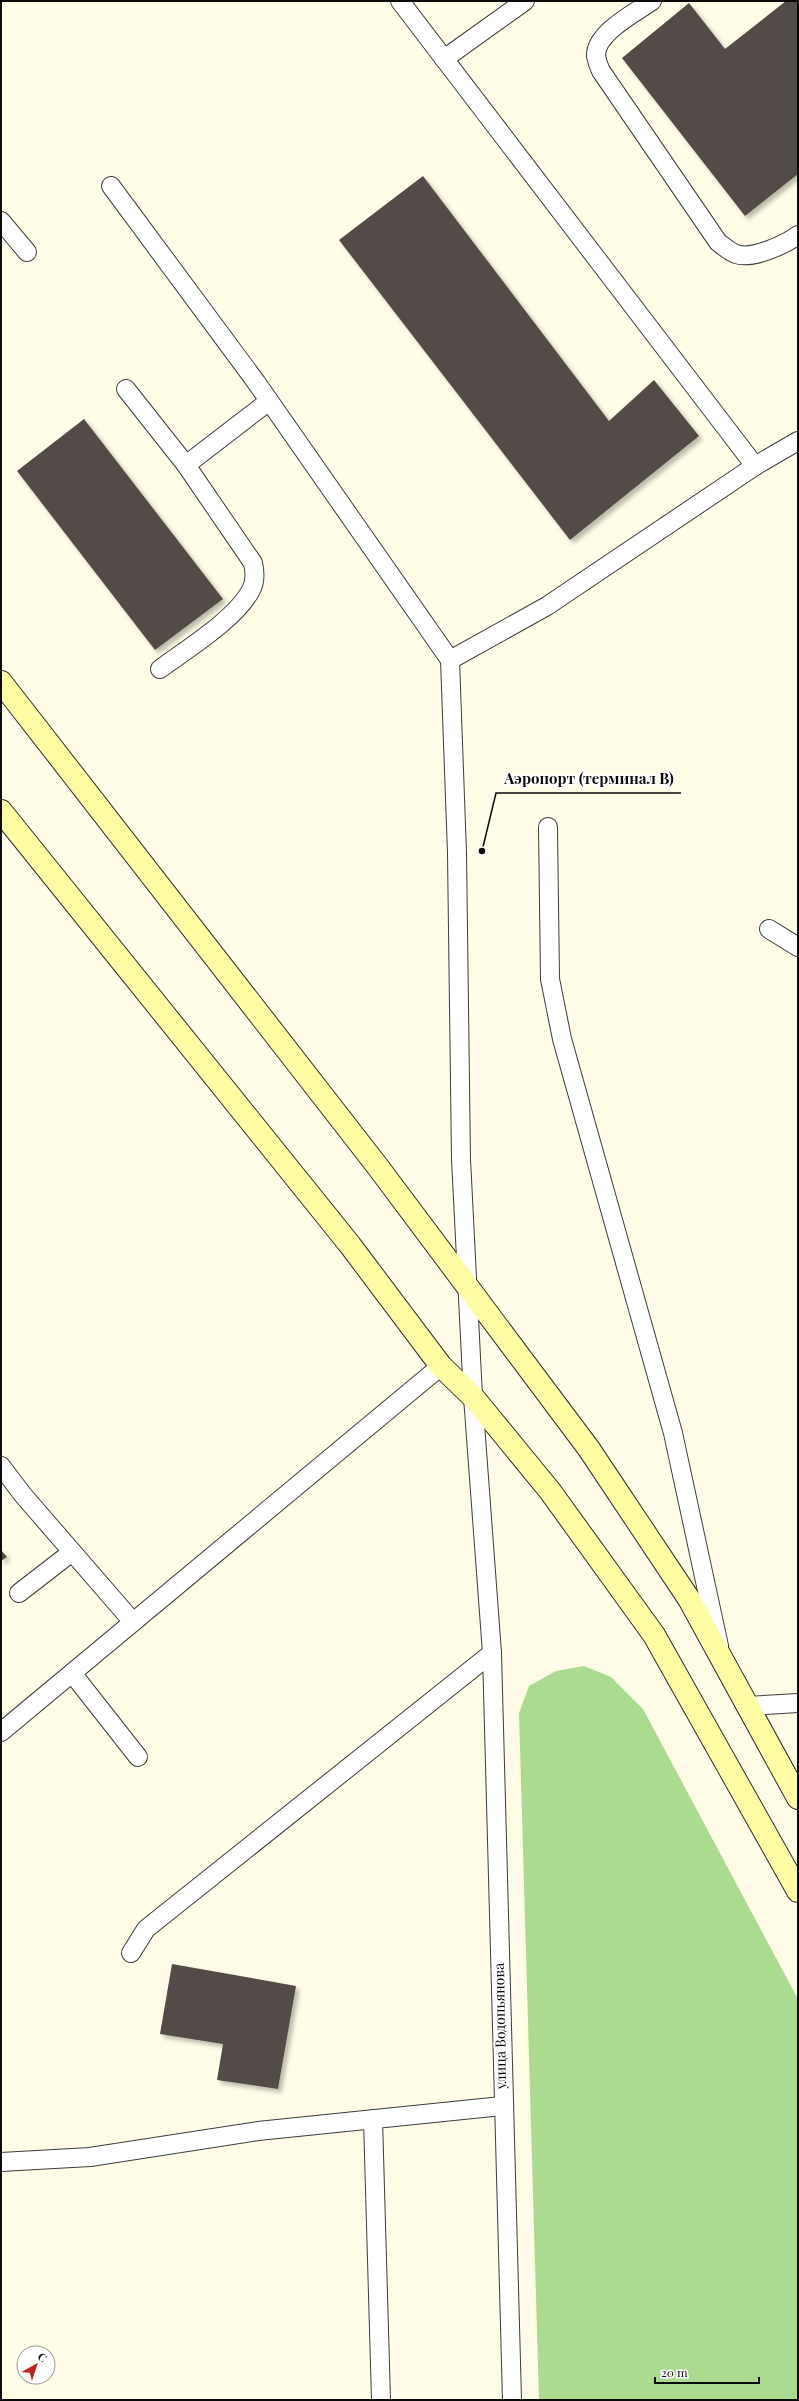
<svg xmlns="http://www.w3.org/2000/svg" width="799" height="2401" viewBox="0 0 799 2401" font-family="'Playfair Display',serif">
	<defs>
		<filter id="shadow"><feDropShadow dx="3.5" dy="3.5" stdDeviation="2" flood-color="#0004"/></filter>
	</defs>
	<rect width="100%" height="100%" fill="#fffce8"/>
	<path fill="#abdb8f" d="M584,1666L611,1677L643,1709L798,1999V2400H539L519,1713L529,1686L556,1671Z"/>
	<g fill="#534c46" filter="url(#shadow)">
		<path d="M786,1H798V174L745,216L622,58L689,3L725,49Z"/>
		<path d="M423,176L609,421L654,380L699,436L570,540L339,240Z"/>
		<path d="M84,419L223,599L155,650L17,471Z"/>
		<path d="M1,1550L7,1557L1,1561Z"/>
		<path d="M172,1964L296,1986L278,2089L217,2080L223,2044L160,2034Z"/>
	</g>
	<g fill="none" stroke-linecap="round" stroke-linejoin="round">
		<g stroke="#3d3d3d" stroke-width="20">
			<g id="service">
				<path d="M400,1L755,466"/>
				<path d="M652,1C635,13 595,33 596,56C597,61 599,67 601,71L718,242C723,246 730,252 736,254C752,260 786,244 798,235"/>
				<path d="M444,59L525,1"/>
				<path d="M111,186L256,382L450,660L457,853L461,1159L473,1397L492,1653L512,2400"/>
				<path d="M1,221L27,252"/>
				<path d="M126,389L186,465L269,401"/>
				<path d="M450,660L547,606L755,466L798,441"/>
				<path d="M160,669C187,649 236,619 251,590C256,581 255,572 253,563L186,465"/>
				<path d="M548,827L550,979L562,1039L673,1433L719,1646"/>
				<path d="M769,929L798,947"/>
				<path d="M1,1466L23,1495L133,1622"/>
				<path d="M19,1593L72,1552"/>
				<path d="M72,1673L138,1757"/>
				<path d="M747,1706L798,1703"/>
				<path d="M1,1732L441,1366"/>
				<path d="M131,1953L146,1929L492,1653"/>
				<path d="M373,2119L381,2400"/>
				<path d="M1,2162L90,2157L258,2131L502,2106"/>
			</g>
		</g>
		<g stroke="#2c2c2c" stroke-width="24">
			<g id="secondary">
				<path d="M1,682L378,1167L589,1449L689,1599L798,1798"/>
				<path d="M1,811L350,1245L441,1366L473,1397L550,1491L654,1635L798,1891"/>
			</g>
		</g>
		<use href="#service" stroke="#fff" stroke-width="18"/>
		<use href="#secondary" stroke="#fffda3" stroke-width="22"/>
	</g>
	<g text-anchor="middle" stroke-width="4" stroke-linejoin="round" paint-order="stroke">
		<g font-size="14" fill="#0a0a0a" stroke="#fff">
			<text transform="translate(500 2026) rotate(-91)" y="5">улица Водопьянова</text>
		</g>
	</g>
	<path fill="none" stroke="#0a0a0a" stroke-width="1.5" d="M482 851L496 793H681"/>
	<circle fill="#0a0a0a" stroke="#fff" stroke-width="1.5" cx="482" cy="851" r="4"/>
	<g font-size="15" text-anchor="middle" font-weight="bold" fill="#0a0a0a" stroke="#fff" stroke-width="4" stroke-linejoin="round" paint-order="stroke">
		<text x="589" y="784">Аэропорт (терминал В)</text>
	</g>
	<rect width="799" height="2401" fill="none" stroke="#0a0a0a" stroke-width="4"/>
	<g transform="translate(36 2365) rotate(39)"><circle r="19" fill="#ffffff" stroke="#9d9d9d"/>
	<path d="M0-3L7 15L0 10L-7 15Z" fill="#bf241e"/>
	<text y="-6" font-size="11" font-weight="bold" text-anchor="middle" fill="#0a0a0a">С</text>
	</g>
	<path d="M655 2377v6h104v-6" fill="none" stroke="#0a0a0a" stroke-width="2"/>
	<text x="661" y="2377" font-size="12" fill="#0a0a0a" stroke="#ffffff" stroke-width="3" paint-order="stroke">20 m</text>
</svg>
